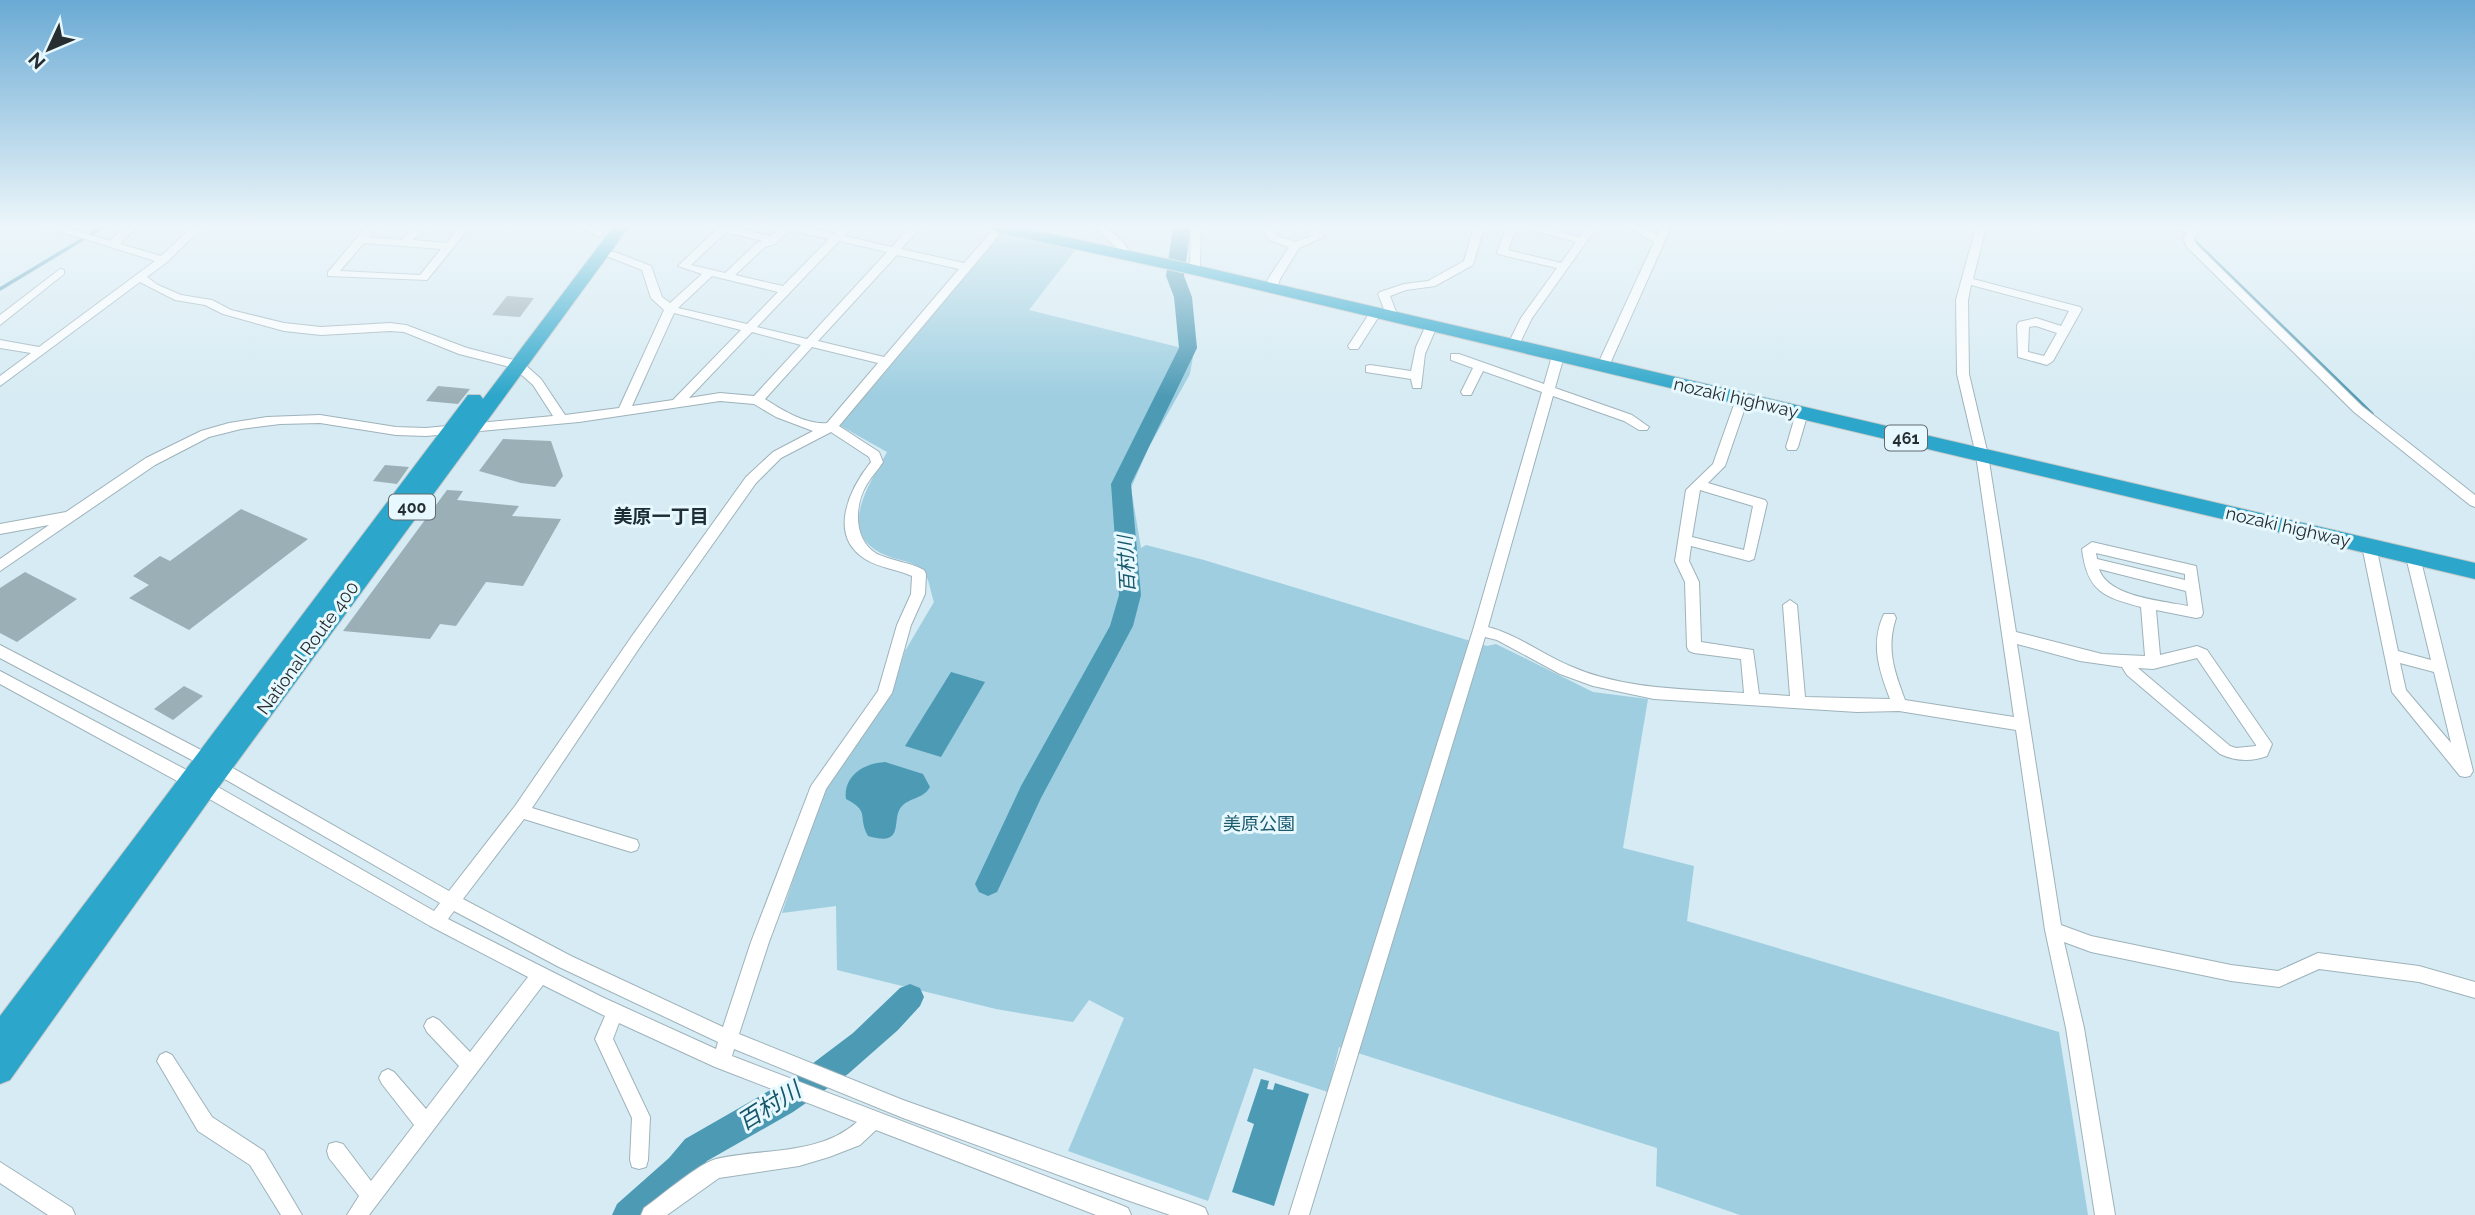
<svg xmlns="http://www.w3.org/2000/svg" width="2475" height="1215" viewBox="0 0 2475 1215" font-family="Raleway,'Noto Sans JP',sans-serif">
	<rect width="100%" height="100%" fill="#d6ebf3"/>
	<path fill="#9ecee0" d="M1002,234L1076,249L1029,310L1194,351L1190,374L1149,447L1131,488L1141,548L1146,545L1204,560L1487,646L1496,644L1593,692L1648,699L1623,848L1694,866L1687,921L2059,1032L2088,1215H1740L1656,1186L1657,1148L1339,1047L1328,1092L1254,1068L1208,1201L1068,1151L1124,1018L1089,1000L1073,1022L996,1009L837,970L836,906L782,913L824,788L894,685L905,651L934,602C931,594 930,583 926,576C920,564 905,561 893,558C832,538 867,489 887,452L839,425L980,255Z"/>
	<g fill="#4d9ab5">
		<path d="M951,672L985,682L941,757L905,746Z"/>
		<path d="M885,762L923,774L930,787C923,799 911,797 902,806C890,818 907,848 868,836C857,816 871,812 846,799C843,776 864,763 885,762Z"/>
		<path d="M1261,1079L1269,1081L1267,1089L1273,1090L1275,1083L1309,1094L1274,1206L1232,1192L1254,1124L1247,1121Z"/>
	</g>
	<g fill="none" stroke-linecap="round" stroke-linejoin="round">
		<g stroke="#4d9ab5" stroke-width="3.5">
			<path d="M2180,227L2372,414"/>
			<path d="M0,289L103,227"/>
		</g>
		<g fill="#4d9ab5" fill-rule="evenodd">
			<path d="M1173,227H1191L1184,276L1192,297L1197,348L1131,484L1141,595L1133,626L1041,798L997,892L988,896L979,892L975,884L1021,786L1110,626L1119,595L1111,484L1179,348L1174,297L1166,276Z"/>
			<path d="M910,984L920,988L924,997L920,1006L898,1030L848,1074L793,1112L707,1161L691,1180L652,1215H612L617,1204L669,1158L685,1139L800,1073L853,1033L900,988Z"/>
		</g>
	</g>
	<g fill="#9bafb7">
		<path d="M507,296L534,298L520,317L492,315Z"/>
		<path d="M438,386L470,389L458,404L426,401Z"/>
		<path d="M503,439L551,441L563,476L555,487L521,483L479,471Z"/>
		<path d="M385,465L409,467L397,484L373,481Z"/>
		<path d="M447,490L463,491L457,500L519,506L512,516L561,519L523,586L486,582L456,626L440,624L430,639L343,631Z"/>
		<path d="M241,509L308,539L189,630L129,598L149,585L133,576L160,556L170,561Z"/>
		<path d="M25,572L77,599L17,642L0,633V588Z"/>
		<path d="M184,686L203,696L173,720L154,709Z"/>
	</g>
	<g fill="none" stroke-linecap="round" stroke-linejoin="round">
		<g stroke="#9eb2ba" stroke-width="2">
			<g id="minor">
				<path d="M47,227H64L110,241L125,227H136L120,244L161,256L192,227H203L167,262L147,277L158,285L181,295L212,300L231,310L284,323L321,327L390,323L406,325L467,348L522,362L541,379L565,415L619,408L664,310L651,298L642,270L609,257L597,255V251L615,252L651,266L662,297L670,303L702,274L678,266L716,230L712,227H732L771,236L781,227H805L834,234L841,227H852L844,236L892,247L910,227H921L901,249L964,263L990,233L991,227H1001L1000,233L990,246L839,426L879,452L883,462C878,470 872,476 867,484C854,505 853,540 877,554C892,561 909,562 924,570L926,574L925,594L911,625L892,693L826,789L769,942L739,1034L903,1100L1198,1205L1205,1208L1208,1215H1170L1124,1199L903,1118L734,1049L732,1056L1121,1205L1128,1208L1131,1215H1096L876,1130L860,1145L829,1157L799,1166L719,1178L667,1215H641L644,1208C661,1196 698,1164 716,1159C762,1148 819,1156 857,1122L715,1067L619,1023L613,1039L650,1117L648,1160L646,1167L639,1169L632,1167L630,1160L632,1118L595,1039L605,1016L543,985L369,1215H347L359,1196L329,1158L327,1151L329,1144L336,1142L343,1144L371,1181L414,1125L382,1084L379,1078L382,1072L388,1069L394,1072L426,1109L459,1066L427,1032L424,1026L427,1020L433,1017L439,1020L470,1052L528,977L430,926L199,793L0,684V671L211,783L434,911L440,903L190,759L0,658V645L201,750L449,891L515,806L632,636L746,477L773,452L813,431L776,417L754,404L720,401L579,422L426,436L396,435L320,423L280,424L241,429L209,437L155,465L0,571V559L49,525L0,534V524L66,512L146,458L201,431L229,423L267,417L320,415L396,427L426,428L553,416L533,385L514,368L459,354L404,332L390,331L321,335L284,331L223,314L205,305L175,300L140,282L0,386V376L31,353L0,348V340L39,347L155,261ZM790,230L829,239L783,286L735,275L765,247L775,244ZM726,232L763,241L757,243L725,273L691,265ZM839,241L887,252L807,339L757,327ZM897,255L959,269L884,357L818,341ZM712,276L778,292L747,324L678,308ZM674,313L741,330L673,400L632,406ZM752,332L801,345L754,396L720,393L689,398ZM812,347L878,363L827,423C806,425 782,410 765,399ZM831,432L869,457L871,462C850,488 827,535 865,559C879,568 897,569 912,576L911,594L897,625L878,691L811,786L751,942L723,1027L571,956L463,899L524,819L631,852L637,850L639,845L637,840L532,808L642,644L756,483L781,458ZM454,911L559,967L718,1042L716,1049L602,997L448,919Z"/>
				<path d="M366,227H377L369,237L402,240L413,227H424L413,240L447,243L459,227H470L427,280L328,276V272ZM364,243L441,249L420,275L340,271Z"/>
				<path d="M581,227H594L604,234L599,237Z"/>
				<path d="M1094,227H1106L1124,243L1131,255L1130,257H1122L1116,247Z"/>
				<path d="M1191,227H1201L1200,270L1195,273L1190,270Z"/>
				<path d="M1263,227H1273L1277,236L1295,242L1312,236L1303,227H1314L1324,237L1299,248L1280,279L1277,289L1271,292L1265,289L1268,279L1289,247L1269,240Z"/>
				<path d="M1474,227H1484L1473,265L1435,286L1406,290L1390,296L1398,317L1396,319H1388L1378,294L1380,292L1404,284L1428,281L1464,261Z"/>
				<path d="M1507,227H1517L1508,250L1561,263L1576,242L1521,227H1540L1580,237L1587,227H1597L1532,318L1517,349L1513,350L1507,346L1521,318L1557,268L1498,254L1497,252Z"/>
				<path d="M1628,227H1642L1657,235L1661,227H1671L1609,366L1603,370L1597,366L1654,242Z"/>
				<path d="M1976,227H1986L1973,279L2080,307L2082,309L2053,361L2047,365L2018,357L2017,325L2019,322L2036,318L2061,326L2069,311L1971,285L1968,300L1969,374L1988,455L2016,632L2102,654L2145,656L2141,607C2103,597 2087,591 2082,549L2092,542L2196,566L2203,613L2201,617L2196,618L2156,610L2160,655L2197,646L2207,650L2272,744L2267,756C2251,762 2235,761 2220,754L2127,675L2122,667L2080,661L2017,644L2061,925L2091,936L2231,965L2278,971L2318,953L2419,966L2475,982V998L2419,982L2319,969L2279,987L2231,981L2091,952L2064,942L2084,1028L2115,1215H2095L2066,1028L2045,930L2016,730L1899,711L1857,712L1654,699L1593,686L1560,674L1497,640L1485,637L1309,1215H1289L1473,630L1542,392L1483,371L1471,395H1463L1461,392L1473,368L1451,360V354H1459L1544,384L1552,356L1554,353H1562L1564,356L1555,388L1632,415L1649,427L1647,430H1639L1624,421L1553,396L1488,627C1518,635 1542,654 1570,666C1624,690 1687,689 1744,693L1741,659L1694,653L1689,651L1687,647L1685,582L1675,561L1686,490L1713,464L1736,399L1742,395L1748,399L1725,466L1708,483L1765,500L1767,503L1754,559L1749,561L1691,546L1689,561L1699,582L1701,642L1753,650L1759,694L1790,696L1783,605L1790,600L1797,605L1805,697L1890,699C1879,670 1870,644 1884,614H1894L1896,618C1886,648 1894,671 1905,700L2014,717L1976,455L1957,374L1956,300ZM2036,326L2057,333L2044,356L2028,352L2029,327ZM1700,490L1753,506L1744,550L1692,537ZM2096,553L2185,574V580L2097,559ZM2099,569L2186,591L2188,606C2163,601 2108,597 2099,569ZM2197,658L2256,745V746L2236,748L2230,746L2138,668L2153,669Z"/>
				<path d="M2180,227H2192L2198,234L2194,239L2196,244L2362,406L2475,495V507L2470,505L2354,412L2187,247L2183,239L2187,234Z"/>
				<path d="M60,269L64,270V274L0,325V315Z"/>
				<path d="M1375,310L1381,313L1360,346L1358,349H1350L1348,346L1371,311Z"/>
				<path d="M1431,322L1437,326L1425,354L1421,388H1413L1411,379L1366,372V366L1370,365L1411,371L1416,347L1427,323Z"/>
				<path d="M1802,409L1808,413L1798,447L1796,450H1788L1786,447L1796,413Z"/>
				<path d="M2369,541L2376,546L2398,651L2431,660L2406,557L2413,552L2420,557L2473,771L2470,776L2465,777L2460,776L2392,692L2362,546ZM2400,663L2434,672L2451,743L2406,690Z"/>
				<path d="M166,1052L172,1055L212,1117L264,1151L302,1215H281L250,1165L198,1131L157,1061L160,1055Z"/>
				<path d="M0,1162L72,1208L75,1215H48L0,1183Z"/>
			</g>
		</g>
		<g stroke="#c7c9c9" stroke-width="2">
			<g id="highway">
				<path d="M613,227H629L213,795L10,1080L0,1084V1016L468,395H480L483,399L477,407Z"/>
				<path d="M988,227H1019L1195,265L2475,563V579L1195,275L996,232Z"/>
			</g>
		</g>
		<use href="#minor" fill="#fff" fill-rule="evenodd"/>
		<use href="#highway" fill="#2ca6ca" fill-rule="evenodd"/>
	</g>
	<linearGradient id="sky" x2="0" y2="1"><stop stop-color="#6aaad4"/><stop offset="0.57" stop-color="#edf6fa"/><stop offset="1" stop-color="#edf6fa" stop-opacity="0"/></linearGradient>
	<rect width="2475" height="397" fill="url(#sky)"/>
	<g text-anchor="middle" stroke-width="6" stroke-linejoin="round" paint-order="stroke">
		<g fill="#e7f8fe" stroke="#606b6e" stroke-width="2">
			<rect x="1885" y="425.5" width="42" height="25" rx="5"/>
			<rect x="389" y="494.5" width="46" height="25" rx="5"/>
		</g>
		<g font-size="16" font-weight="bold" fill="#262e31">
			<text x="1906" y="444">461</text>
			<text x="412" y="513">400</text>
		</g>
		<g font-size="18" fill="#262e31" stroke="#e7f8fe">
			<text transform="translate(1736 398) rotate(13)" y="6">nozaki highway</text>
			<text transform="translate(2288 527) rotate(13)" y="6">nozaki highway</text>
			<text transform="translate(308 648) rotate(-54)" y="6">National Route 400</text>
		</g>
		<g font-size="18" fill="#1c5a6d" stroke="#e7f8fe">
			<text x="1259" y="830">美原公園</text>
		</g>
		<g font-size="19" font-weight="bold" fill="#1d2e34" stroke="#e7f8fe">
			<text x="661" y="523">美原一丁目</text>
		</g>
		<g font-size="19" font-style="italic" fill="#18576a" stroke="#e7f8fe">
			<text transform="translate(1126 564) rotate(-93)" y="7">百村川</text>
		</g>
		<g font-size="23" font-style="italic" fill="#18576a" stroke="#e7f8fe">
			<text transform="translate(769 1106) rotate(-32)" y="8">百村川</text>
		</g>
	</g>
	<g transform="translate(49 49) rotate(226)" stroke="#e7f8fe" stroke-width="5" paint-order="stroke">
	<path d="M0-5L12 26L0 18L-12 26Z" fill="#262e31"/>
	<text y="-10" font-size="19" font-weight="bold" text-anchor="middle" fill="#262e31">N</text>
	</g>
</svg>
